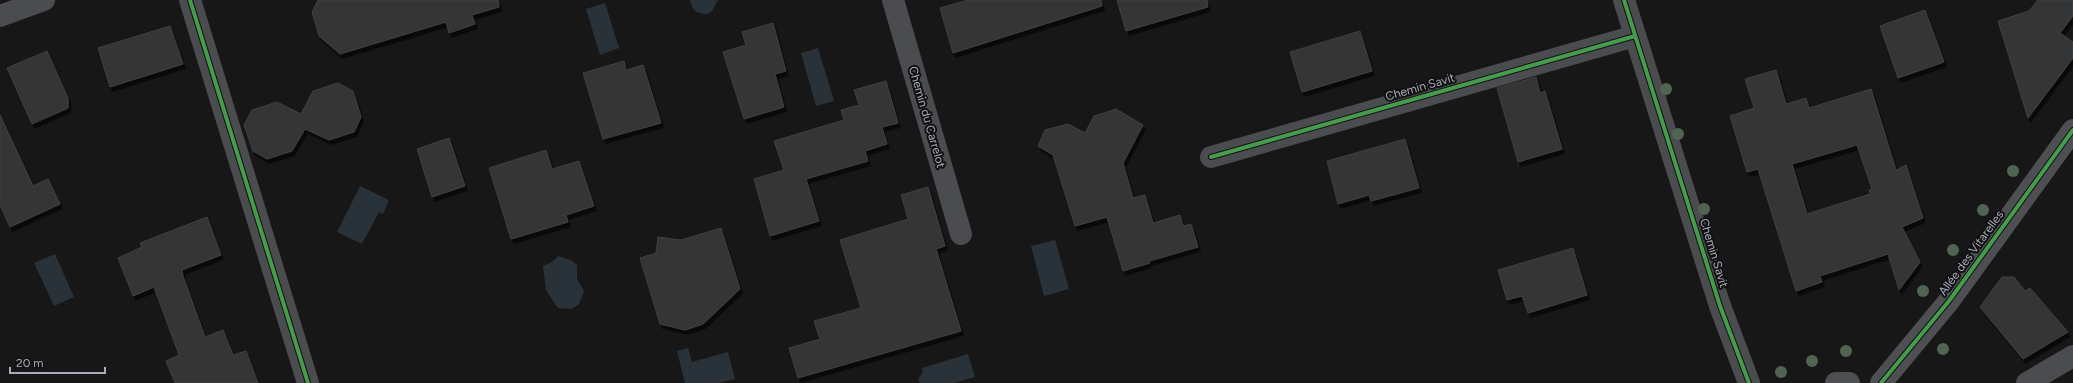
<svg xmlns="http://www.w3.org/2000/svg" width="2073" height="383" viewBox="0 0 2073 383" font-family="Figtree,sans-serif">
	<defs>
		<filter id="shadow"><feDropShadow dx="2.5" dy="4.5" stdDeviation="0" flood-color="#0009"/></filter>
	</defs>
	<rect width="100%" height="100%" fill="#171717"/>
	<g fill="#2a3239">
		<path d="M690,0H718L712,11L708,14C697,14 692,11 690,0Z"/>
		<path d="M605,3L619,48L600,55L586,9Z"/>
		<path d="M818,48L834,101L816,106L801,53Z"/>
		<path d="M360,186L389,200L383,214L379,212L362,244L337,232Z"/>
		<path d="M1055,240L1069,289L1044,296L1031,246Z"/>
		<path d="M55,254L74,297L54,306L34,263Z"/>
		<path d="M558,256L571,260L577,265V279L584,291L579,304L571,309L558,308L546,290L543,266L552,262Z"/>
		<path d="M688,348L692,362L728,352L735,379L719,383H685L677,351Z"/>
		<path d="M968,354L975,377L954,383H920L918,379L923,372L922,368Z"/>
	</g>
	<g fill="#353536" stroke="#3f4043" fill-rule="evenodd" filter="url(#shadow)">
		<path d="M318,0H498L499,7L472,15L475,24L449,33L446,22L340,54L319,36L312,12Z"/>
		<path d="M968,0H1101L1102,6L953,53L940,8Z"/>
		<path d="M1117,0H1207L1208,7L1126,31Z"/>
		<path d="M2038,0H2073V16L2060,33L2073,42V58L2028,118L1998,21L2029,11Z"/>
		<path d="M1925,10L1944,62L1898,78L1880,26Z"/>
		<path d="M773,23L786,71L775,74L784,107L744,119L723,52L746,45L742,32Z"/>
		<path d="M170,26L183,64L110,87L98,48Z"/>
		<path d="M1360,31L1372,71L1302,92L1290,52Z"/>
		<path d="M47,51L68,98V108L32,124L7,68Z"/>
		<path d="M624,61L626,70L643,65L661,123L603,139L583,73Z"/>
		<path d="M1776,70L1786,104L1806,98L1809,108L1871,89L1896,170L1906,165L1923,218L1902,227L1920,262L1899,290L1888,254L1820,276L1822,282L1796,291L1758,169L1747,172L1730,116L1754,108L1745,79ZM1857,145L1872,189L1869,190L1870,194L1807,214L1792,164Z"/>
		<path d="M1536,77L1540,93L1545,91L1562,149L1518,162L1497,88Z"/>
		<path d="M886,81L898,123L882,127L887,144L865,151L868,161L806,179L819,221L770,236L754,179L784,170L774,141L844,120L841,110L859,105L854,90Z"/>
		<path d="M338,83L353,91L361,117L354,132L329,140L305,129L292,151L267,159L253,151L244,125L252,110L277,102L301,114L313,91Z"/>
		<path d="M1116,109L1143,125L1123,163L1133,198L1145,195L1153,223L1180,215L1183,226L1191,224L1198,247L1149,261L1150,263L1123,271L1107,217L1075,226L1053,155L1038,146L1045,130L1068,124L1085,133L1094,116Z"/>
		<path d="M0,115L33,186L48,179L60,204L10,227L0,205Z"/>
		<path d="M449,138L465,186L432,197L417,149Z"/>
		<path d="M1405,139L1419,188L1371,201L1369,195L1338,204L1327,161Z"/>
		<path d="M546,150L552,169L579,161L594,206L566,215L568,222L511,239L489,168Z"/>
		<path d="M928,187L945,246L936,249L961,331L798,378L789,348L820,339L814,321L861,308L840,240L908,219L901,195Z"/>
		<path d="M207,217L221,255L182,270L183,276L205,337L223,330L233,355L246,351L258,383H175L166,361L179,355L154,287L133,296L118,258L142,247L140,243Z"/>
		<path d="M721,228L740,289L703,324L685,330L660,324L640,258L656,253L658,237L681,240Z"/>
		<path d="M1573,248L1587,295L1528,313L1522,296L1507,300L1498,270Z"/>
		<path d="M2002,277H2014L2025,291L2030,288L2068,332L2023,359L1980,307Z"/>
	</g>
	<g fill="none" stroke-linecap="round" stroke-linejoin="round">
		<g stroke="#4b4c50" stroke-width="22">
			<path d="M190,0L308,383"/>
			<path d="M893,0L961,234"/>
			<path d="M1624,0L1720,306L1749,383"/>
			<path d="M0,16L44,0"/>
			<path d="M1211,157L1635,36"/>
			<path d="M2027,383L2073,356"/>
		</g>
		<g stroke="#4d4f52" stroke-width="22">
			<path d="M1836,383H1849"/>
			<path d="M1881,383L1949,301L2073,130"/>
		</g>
		<g stroke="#111113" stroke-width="6">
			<g id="cycleway">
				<path d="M190,0L308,383"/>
				<path d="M1624,0L1720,306L1749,383"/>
				<path d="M1211,157L1635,36"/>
				<path d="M1881,383L1949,301L2073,130"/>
			</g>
		</g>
		<use href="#cycleway" stroke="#469c4c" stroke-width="4"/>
	</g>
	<g fill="#506451">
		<circle cx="1666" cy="89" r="6"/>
		<circle cx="1678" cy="134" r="6"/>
		<circle cx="2013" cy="171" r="6"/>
		<circle cx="1704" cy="209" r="6"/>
		<circle cx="1983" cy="210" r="6"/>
		<circle cx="1953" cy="250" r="6"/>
		<circle cx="1923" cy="291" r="6"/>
		<circle cx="1943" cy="349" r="6"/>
		<circle cx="1846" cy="351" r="6"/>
		<circle cx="1812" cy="361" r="6"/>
		<circle cx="1781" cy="372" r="6"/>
	</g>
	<g text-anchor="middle" stroke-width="4" stroke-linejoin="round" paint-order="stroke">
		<g font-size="12" fill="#a8adb8" stroke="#111113">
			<text transform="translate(1420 87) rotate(-16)" y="4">Chemin Savit</text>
			<text transform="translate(927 117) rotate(74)" y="4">Chemin du Carrelot</text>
			<text transform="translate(1714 253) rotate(73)" y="4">Chemin Savit</text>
			<text transform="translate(1971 253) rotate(-54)" y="4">Allée des Vitarelles</text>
		</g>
	</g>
	<path d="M10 367v6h95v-6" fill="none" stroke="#a8adb8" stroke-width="2"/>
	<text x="16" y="367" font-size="12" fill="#a8adb8" stroke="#111113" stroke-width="3" paint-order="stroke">20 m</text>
</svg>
